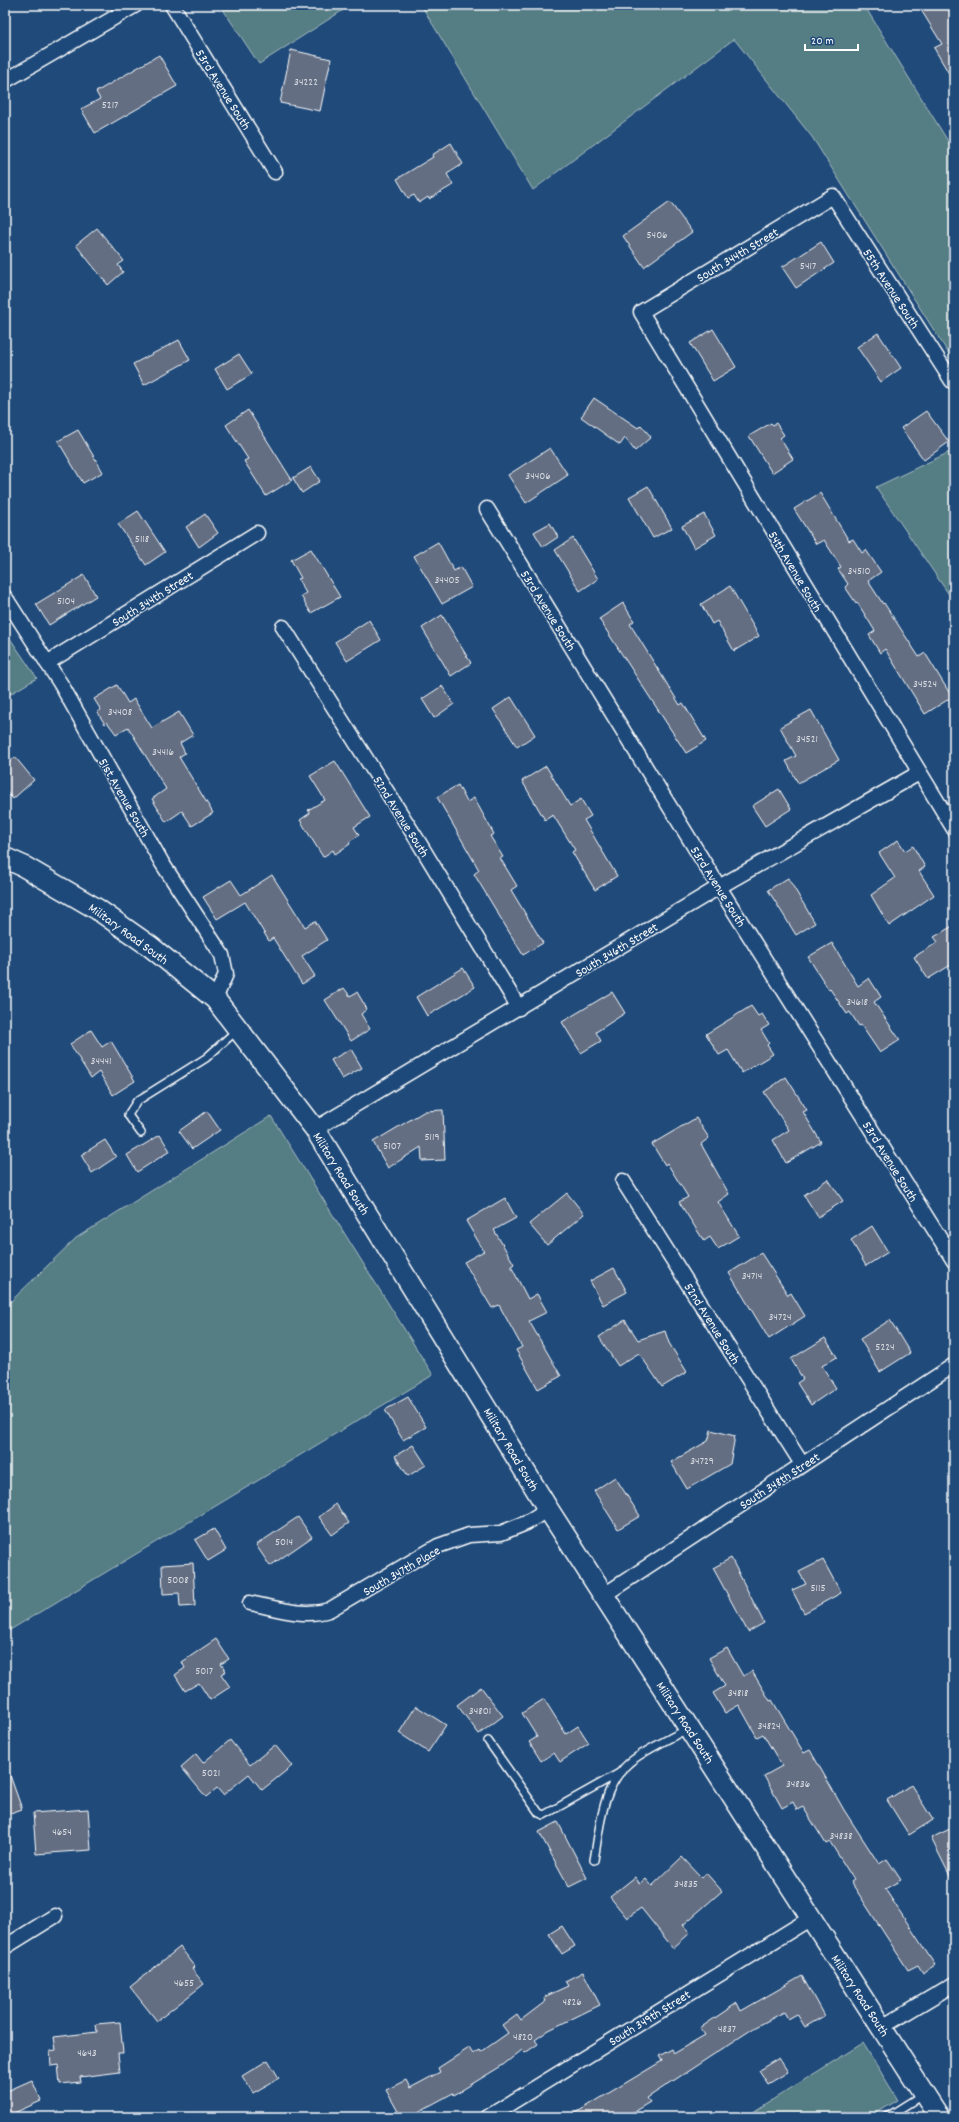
<svg xmlns="http://www.w3.org/2000/svg" width="959" height="2122" viewBox="0 0 959 2122" font-family="Dekko,sans-serif">
	<rect width="100%" height="100%" fill="#1f4a7a"/>
	<filter id="ink" filterUnits="userSpaceOnUse"><feTurbulence type="fractalNoise" baseFrequency=".025" numOctaves="2"/><feDisplacementMap in="SourceGraphic" scale="8" xChannelSelector="R" yChannelSelector="G"/><feConvolveMatrix kernelMatrix="1 2 1 2 8 2 1 2 1" color-interpolation-filters="sRGB"/></filter>
	<g filter="url(#ink)">
		<g fill="#557d84" stroke="#aabec2">
			<path d="M220,5H351L259,64Z"/>
			<path d="M421,5H864L954,151V362L812,137L734,39L533,190Z"/>
			<path d="M954,450V602L876,487Z"/>
			<path d="M5,631L37,678L5,697Z"/>
			<path d="M271,1116L433,1375L5,1633V1307L76,1238Z"/>
			<path d="M863,2043L898,2100L870,2117H745Z"/>
		</g>
		<g fill="#636e83" stroke="#fff">
			<path d="M918,5H954V82L934,48L942,44Z"/>
			<path d="M291,50L331,59L320,111L280,103Z"/>
			<path d="M159,55L177,86L95,133L81,109L100,99L96,92Z"/>
			<path d="M451,143L463,164L447,174L453,185L429,199L428,197L419,203L414,195L408,198L397,179L433,157L432,155Z"/>
			<path d="M670,202L692,232L644,267L623,236Z"/>
			<path d="M97,228L124,261L118,265L123,272L108,285L76,245Z"/>
			<path d="M821,242L834,263L796,288L782,267Z"/>
			<path d="M713,329L736,367L713,381L690,343Z"/>
			<path d="M878,333L901,368L881,382L857,347Z"/>
			<path d="M179,340L190,360L144,385L133,364Z"/>
			<path d="M239,354L252,374L227,389L215,369Z"/>
			<path d="M594,398L638,428L641,425L651,437L635,451L625,438L620,445L581,417Z"/>
			<path d="M248,410L292,480L266,496L244,461L248,459L226,425Z"/>
			<path d="M926,411L949,442L924,460L901,428Z"/>
			<path d="M771,423L773,425L776,423L784,435L780,438L793,459L772,473L749,436Z"/>
			<path d="M78,430L103,472L83,483L58,441Z"/>
			<path d="M550,448L568,475L526,503L508,475Z"/>
			<path d="M311,467L320,481L302,493L293,478Z"/>
			<path d="M648,486L672,528L653,538L629,497Z"/>
			<path d="M820,493L849,541L853,539L862,553L866,550L881,572L868,581L883,604L884,603L919,657L925,653L952,697L925,714L885,649L880,653L869,635L875,631L857,602L856,603L845,587L848,584L838,569L841,567L824,540L816,544L794,509Z"/>
			<path d="M138,511L165,552L146,565L118,524Z"/>
			<path d="M205,514L218,533L199,547L186,527Z"/>
			<path d="M704,514L716,535L694,548L682,526Z"/>
			<path d="M550,523L558,537L543,547L534,532Z"/>
			<path d="M573,538L598,579L580,591L555,550Z"/>
			<path d="M438,542L454,571L461,567L472,587L442,604L414,556Z"/>
			<path d="M311,549L340,597L311,613L301,596L306,593L298,579L301,578L291,560Z"/>
			<path d="M84,575L96,596L49,625L36,604Z"/>
			<path d="M730,586L759,636L734,651L717,621L712,624L701,604Z"/>
			<path d="M623,603L634,621L630,624L680,705L683,703L706,741L686,753L599,619Z"/>
			<path d="M442,615L471,663L451,676L422,628Z"/>
			<path d="M369,620L381,640L347,661L335,642Z"/>
			<path d="M117,685L128,703L134,699L152,728L179,712L193,735L180,743L185,753L179,757L213,813L192,826L182,811L166,822L152,799L166,789L128,727L116,734L107,722L105,724L97,712L101,710L94,699Z"/>
			<path d="M442,686L454,704L434,718L422,699Z"/>
			<path d="M511,697L535,735L517,747L493,709Z"/>
			<path d="M811,710L839,760L798,783L786,761L796,756L780,727Z"/>
			<path d="M15,757L34,780L13,799L5,790V766Z"/>
			<path d="M335,761L370,817L354,827L359,835L349,842L350,844L335,854L333,850L323,857L300,820L310,813L308,810L325,800L310,776Z"/>
			<path d="M546,766L570,806L581,799L591,816L584,820L617,876L595,890L572,852L575,850L553,815L545,820L522,781Z"/>
			<path d="M458,785L467,802L474,798L494,834L490,836L503,857L500,858L517,886L511,890L543,943L523,955L474,874L479,870L437,797Z"/>
			<path d="M779,789L791,809L765,826L752,806Z"/>
			<path d="M898,840L905,851L913,846L925,867L919,871L934,895L889,926L871,895L895,878L879,853Z"/>
			<path d="M272,875L305,927L315,921L327,940L302,956L315,976L302,984L273,938L269,941L245,902L217,919L203,897L231,880L241,895Z"/>
			<path d="M788,878L815,923L796,935L768,890Z"/>
			<path d="M954,925V963L928,979L914,957L938,942L934,937Z"/>
			<path d="M832,943L858,986L869,978L881,997L874,1002L900,1040L880,1053L861,1025L859,1026L850,1012L847,1014L830,989L829,990L808,957Z"/>
			<path d="M463,968L475,987L427,1016L416,997Z"/>
			<path d="M344,988L350,996L357,992L367,1009L361,1014L370,1029L351,1041L325,1000Z"/>
			<path d="M612,992L625,1013L596,1032L601,1041L581,1053L562,1022Z"/>
			<path d="M751,1006L758,1016L762,1014L769,1025L761,1030L769,1043L767,1045L773,1054L742,1073L728,1050L719,1055L706,1034Z"/>
			<path d="M91,1030L102,1047L111,1041L135,1081L113,1095L99,1072L91,1078L70,1044Z"/>
			<path d="M351,1049L362,1068L342,1079L331,1060Z"/>
			<path d="M786,1077L807,1110L803,1112L821,1142L786,1163L773,1140L789,1130L764,1092Z"/>
			<path d="M443,1110L445,1160L422,1161L421,1147L388,1168L373,1142L425,1111Z"/>
			<path d="M207,1111L220,1130L192,1149L179,1131Z"/>
			<path d="M696,1118L709,1138L701,1144L729,1194L718,1202L739,1236L718,1249L710,1237L704,1241L679,1202L688,1197L667,1163L665,1165L652,1144Z"/>
			<path d="M160,1135L170,1151L137,1172L127,1155Z"/>
			<path d="M105,1140L116,1157L92,1173L81,1155Z"/>
			<path d="M828,1179L843,1201L818,1217L804,1195Z"/>
			<path d="M567,1193L584,1214L547,1245L529,1224Z"/>
			<path d="M505,1198L516,1218L494,1230L514,1264L511,1266L528,1299L537,1294L547,1312L529,1321L561,1376L538,1389L516,1350L522,1347L499,1305L492,1308L464,1262L484,1251L466,1221Z"/>
			<path d="M872,1226L888,1252L866,1266L851,1240Z"/>
			<path d="M761,1253L788,1295L791,1293L805,1316L769,1339L729,1273Z"/>
			<path d="M614,1268L627,1292L603,1305L590,1281Z"/>
			<path d="M625,1320L638,1340L665,1331L669,1343L687,1372L662,1387L639,1353L618,1366L599,1337Z"/>
			<path d="M890,1320L910,1353L880,1372L860,1339Z"/>
			<path d="M825,1338L837,1357L822,1366L836,1388L811,1405L797,1383L803,1379L791,1359Z"/>
			<path d="M408,1397L426,1427L403,1440L385,1410Z"/>
			<path d="M711,1430L735,1436L730,1464L687,1489L671,1462L708,1441Z"/>
			<path d="M413,1445L426,1465L408,1476L395,1456Z"/>
			<path d="M615,1477L640,1516L618,1529L594,1491Z"/>
			<path d="M336,1504L349,1523L332,1535L319,1517Z"/>
			<path d="M298,1517L312,1537L270,1566L256,1545Z"/>
			<path d="M214,1529L226,1550L208,1561L195,1540Z"/>
			<path d="M731,1558L764,1623L748,1632L713,1568Z"/>
			<path d="M823,1560L841,1593L804,1613L792,1590L806,1584L799,1572Z"/>
			<path d="M193,1563L195,1606L180,1607L179,1593L163,1594L162,1565Z"/>
			<path d="M216,1639L229,1659L221,1664L226,1671L221,1674L230,1687L210,1700L199,1683L185,1691L175,1675L185,1668L182,1662Z"/>
			<path d="M727,1648L743,1676L752,1671L770,1701L772,1700L804,1753L810,1750L844,1810L879,1864L887,1859L901,1880L885,1889L935,1965L923,1973L918,1965L908,1970L851,1882L854,1880L830,1842L826,1844L803,1807L797,1810L793,1802L782,1808L764,1776L782,1766L763,1734L757,1737L739,1705L725,1713L713,1693L725,1686L709,1658Z"/>
			<path d="M481,1687L503,1716L479,1734L457,1705Z"/>
			<path d="M544,1699L566,1734L578,1726L589,1743L560,1762L554,1753L541,1761L529,1742L537,1737L522,1713Z"/>
			<path d="M416,1706L446,1725L428,1752L399,1733Z"/>
			<path d="M230,1740L250,1765L275,1745L292,1766L262,1790L249,1774L223,1795L217,1788L206,1797L181,1767L196,1754L203,1763Z"/>
			<path d="M5,1767H7L22,1809L5,1815Z"/>
			<path d="M911,1785L933,1820L909,1835L887,1800Z"/>
			<path d="M88,1809L91,1850L36,1854L33,1813Z"/>
			<path d="M558,1822L587,1878L569,1887L539,1832Z"/>
			<path d="M954,1827V1884L931,1838Z"/>
			<path d="M682,1857L702,1878L706,1873L722,1891L683,1925L690,1933L673,1948L641,1908L627,1918L610,1897L635,1877L640,1884L646,1879L652,1886Z"/>
			<path d="M562,1926L575,1946L562,1954L549,1934Z"/>
			<path d="M180,1947L195,1966L192,1969L204,1984L157,2021L130,1987Z"/>
			<path d="M583,1972L600,2005L549,2030L535,2040L538,2044L525,2053L522,2050L503,2065L454,2095L453,2093L409,2117H401L386,2090L406,2080L410,2088L440,2072L438,2068L469,2048L473,2054L480,2050L481,2052L508,2033L502,2025L517,2014L521,2020L546,2001L544,1997L568,1986L565,1981Z"/>
			<path d="M802,1976L824,2016L805,2027L797,2014L788,2019L784,2012L754,2028L647,2098L650,2102L625,2117H569L662,2061L659,2056L672,2049L674,2053L705,2035L700,2028L737,2003L741,2011Z"/>
			<path d="M120,2022L123,2053H118L120,2072L80,2077L81,2082L60,2084L58,2065L51,2066L50,2051L56,2050L54,2037L97,2032L96,2024Z"/>
			<path d="M779,2058L788,2072L768,2084L759,2070Z"/>
			<path d="M268,2060L279,2078L253,2093L242,2076Z"/>
			<path d="M32,2080L41,2101L5,2117V2092Z"/>
		</g>
		<g fill="none" stroke-linecap="round" stroke-linejoin="round">
			<g stroke="#fff" stroke-width="10">
				<g id="lane">
					<path d="M141,1133L128,1115L137,1101L206,1058L237,1030"/>
					<path d="M488,1741L539,1813L544,1815L621,1772"/>
					<path d="M594,1860C600,1827 602,1786 629,1763C641,1752 671,1738 687,1729"/>
					<path d="M887,2117L922,2095"/>
				</g>
			</g>
			<g stroke="#fff" stroke-width="17">
				<g id="street">
					<path d="M172,5L275,172"/>
					<path d="M5,81L136,5"/>
					<path d="M952,381L833,196L641,312L954,829"/>
					<path d="M487,509L719,887L954,1261"/>
					<path d="M5,597L62,686L162,863L222,955L226,974L215,999"/>
					<path d="M283,627L418,841L519,1008"/>
					<path d="M47,663L257,533"/>
					<path d="M315,1129L719,887L919,773"/>
					<path d="M623,1181L802,1464"/>
					<path d="M604,1595L954,1365"/>
					<path d="M250,1603C276,1608 303,1618 329,1610L438,1546L469,1535L501,1533L526,1523L548,1509"/>
					<path d="M5,1947L55,1916"/>
					<path d="M882,2027L954,1984"/>
					<path d="M488,2117L811,1918"/>
				</g>
			</g>
			<g stroke="#fff" stroke-width="23">
				<path id="secondary" d="M5,858L23,866L97,909L151,947L215,999L315,1129L548,1509L939,2117"/>
			</g>
			<use href="#lane" stroke="#1f4a7a" stroke-width="7"/>
			<use href="#street" stroke="#1f4a7a" stroke-width="14"/>
			<use href="#secondary" stroke="#1f4a7a" stroke-width="20"/>
		</g>
	</g>
	<g text-anchor="middle" stroke-width="3" stroke-linejoin="round" paint-order="stroke">
		<g font-size="11" fill="#d8dbe0">
			<text x="306" y="85">34222</text>
			<text x="110" y="108">5217</text>
			<text x="657" y="238">5406</text>
			<text x="808" y="269">5417</text>
			<text x="538" y="479">34406</text>
			<text x="142" y="542">5118</text>
			<text x="859" y="574">34510</text>
			<text x="447" y="583">34405</text>
			<text x="66" y="604">5104</text>
			<text x="925" y="687">34524</text>
			<text x="120" y="715">34408</text>
			<text x="807" y="742">34521</text>
			<text x="163" y="755">34416</text>
			<text x="857" y="1005">34618</text>
			<text x="101" y="1064">34441</text>
			<text x="432" y="1140">5119</text>
			<text x="392" y="1149">5107</text>
			<text x="752" y="1279">34714</text>
			<text x="780" y="1320">34724</text>
			<text x="885" y="1350">5224</text>
			<text x="702" y="1464">34729</text>
			<text x="284" y="1545">5014</text>
			<text x="178" y="1583">5008</text>
			<text x="818" y="1591">5115</text>
			<text x="204" y="1674">5017</text>
			<text x="738" y="1696">34818</text>
			<text x="480" y="1714">34801</text>
			<text x="769" y="1729">34824</text>
			<text x="211" y="1776">5021</text>
			<text x="798" y="1787">34836</text>
			<text x="62" y="1835">4654</text>
			<text x="841" y="1839">34838</text>
			<text x="686" y="1887">34835</text>
			<text x="184" y="1986">4655</text>
			<text x="572" y="2005">4826</text>
			<text x="727" y="2032">4837</text>
			<text x="523" y="2040">4820</text>
			<text x="87" y="2056">4643</text>
		</g>
		<g font-size="13" fill="#fff" stroke="#1f4a7a">
			<text transform="translate(224 89) rotate(58)" y="5">53rd Avenue South</text>
			<text transform="translate(737 254) rotate(-31)" y="5">South 344th Street</text>
			<text transform="translate(892 288) rotate(57)" y="5">55th Avenue South</text>
			<text transform="translate(796 571) rotate(59)" y="5">54th Avenue South</text>
			<text transform="translate(152 598) rotate(-32)" y="5">South 344th Street</text>
			<text transform="translate(549 610) rotate(58)" y="5">53rd Avenue South</text>
			<text transform="translate(125 797) rotate(60)" y="5">51st Avenue South</text>
			<text transform="translate(402 816) rotate(58)" y="5">52nd Avenue South</text>
			<text transform="translate(719 886) rotate(58)" y="5">53rd Avenue South</text>
			<text transform="translate(129 933) rotate(36)" y="5">Military Road South</text>
			<text transform="translate(616 949) rotate(-31)" y="5">South 346th Street</text>
			<text transform="translate(891 1161) rotate(58)" y="5">53rd Avenue South</text>
			<text transform="translate(342 1173) rotate(58)" y="5">Military Road South</text>
			<text transform="translate(713 1323) rotate(58)" y="5">52nd Avenue South</text>
			<text transform="translate(512 1449) rotate(59)" y="5">Military Road South</text>
			<text transform="translate(779 1480) rotate(-33)" y="5">South 348th Street</text>
			<text transform="translate(401 1570) rotate(-30)" y="5">South 347th Place</text>
			<text transform="translate(686 1722) rotate(57)" y="5">Military Road South</text>
			<text transform="translate(861 1995) rotate(57)" y="5">Military Road South</text>
			<text transform="translate(649 2017) rotate(-32)" y="5">South 349th Street</text>
		</g>
	</g>
	<rect width="959" height="2122" fill="none" stroke="#1f4a7a" stroke-width="20"/>
	<rect x="10" y="10" width="939" height="2102" fill="none" stroke="#fff" stroke-width="1.5" filter="url(#ink)"/>
	<path d="M805 44v6h53v-6" fill="none" stroke="#ffffff" stroke-width="2"/>
	<text x="811" y="44" font-size="12" fill="#ffffff" stroke="#1f4a7a" stroke-width="3" paint-order="stroke">20 m</text>
</svg>
